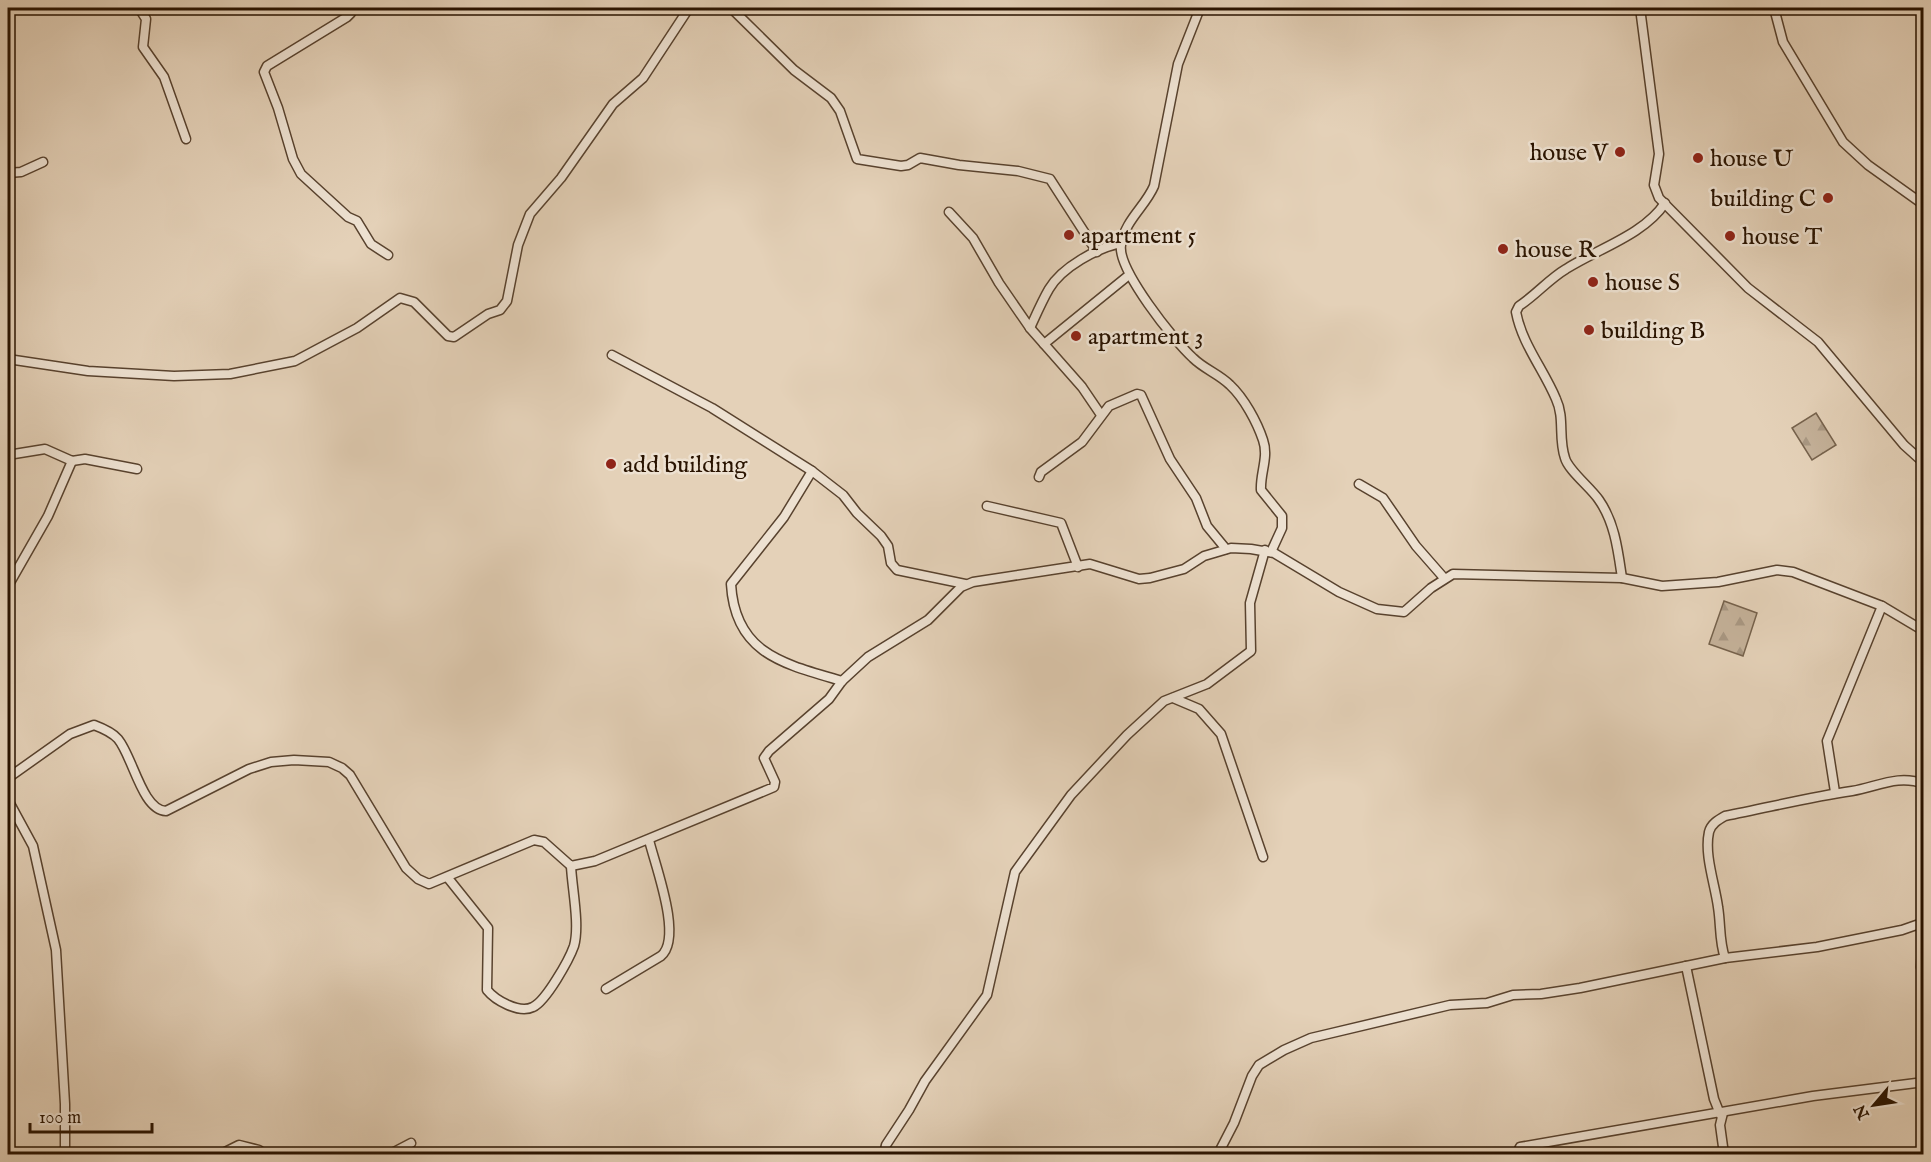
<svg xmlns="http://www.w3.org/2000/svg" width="1931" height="1162" viewBox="0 0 1931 1162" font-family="'IM FELL English',serif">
	<defs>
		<pattern id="forest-firs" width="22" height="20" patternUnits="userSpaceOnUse" patternTransform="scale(1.5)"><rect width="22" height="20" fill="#c4b199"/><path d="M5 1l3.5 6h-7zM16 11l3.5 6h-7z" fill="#a89782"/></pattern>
	</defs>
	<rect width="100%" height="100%" fill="#e4d1b8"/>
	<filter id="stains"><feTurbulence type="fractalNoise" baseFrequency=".00333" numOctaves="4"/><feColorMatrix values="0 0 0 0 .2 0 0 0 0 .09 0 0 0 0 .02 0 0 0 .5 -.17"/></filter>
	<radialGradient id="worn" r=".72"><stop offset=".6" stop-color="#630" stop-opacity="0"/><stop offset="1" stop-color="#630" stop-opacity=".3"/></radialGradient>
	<g fill="url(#forest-firs)" stroke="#76624c" stroke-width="1.5">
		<path d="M1816,413L1836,445L1812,460L1792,428Z"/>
		<path d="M1724,601L1757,613L1743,656L1709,644Z"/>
	</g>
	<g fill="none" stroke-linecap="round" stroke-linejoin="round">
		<g stroke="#58422e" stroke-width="11">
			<g id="minor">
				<path d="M139,8L146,19L143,47L164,77L186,139"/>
				<path d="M350,8L351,13L347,17L267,66L264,72L278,108L293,159L301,174L348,217L357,221L371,244L388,255"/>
				<path d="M731,8L794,70L831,98L840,111L857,159L901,166L908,165L920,158L959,165L1018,171L1050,179L1097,252"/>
				<path d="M1200,8L1178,64L1154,186C1145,207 1125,220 1121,245C1117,269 1174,341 1193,358C1204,369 1219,374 1230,385C1244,398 1257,422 1263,440C1269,457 1260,473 1261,490L1282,516V528L1271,552"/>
				<path d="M1640,8L1659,154L1654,185L1659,198L1748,288L1818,342L1904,445L1924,463"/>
				<path d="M1774,8L1783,42L1843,142L1868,165L1924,205"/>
				<path d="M8,173L21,172L43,162"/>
				<path d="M949,212L973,238L999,283L1030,328L1082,387L1101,415"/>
				<path d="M1030,328C1036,315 1042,301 1049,289C1062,267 1097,248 1121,243"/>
				<path d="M1044,344L1129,275"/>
				<path d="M612,355L712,408L812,471L843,495L857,513L881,536L888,546L891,563L897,570L965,584"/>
				<path d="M8,359L88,371L174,376L230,374L295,361L357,328L400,298L414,302L448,336L454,337L488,314L500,310L507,301L518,245L530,214L561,178L613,104L643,78L689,8"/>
				<path d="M8,455L45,449L72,461L85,459L137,469"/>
				<path d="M812,471L784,517L731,584C735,654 784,664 842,681"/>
				<path d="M1039,477L1041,472L1082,442L1109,406L1137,394L1141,395L1170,459L1196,498L1207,526L1226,549"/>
				<path d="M1359,484L1383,498L1416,546L1444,578"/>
				<path d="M987,506L1061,523L1078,567"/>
				<path d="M1622,578C1618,551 1615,523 1599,500C1591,488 1568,470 1565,458C1558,438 1565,418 1556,399C1544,370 1522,344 1516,312L1519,306C1536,295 1549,279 1566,269C1597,249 1644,235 1665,203"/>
				<path d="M8,586L48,516L72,461"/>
				<path d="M1173,698L1199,709L1221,734L1263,857"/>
				<path d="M8,778L70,734L94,725C102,728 112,732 118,739C133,757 142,810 166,811L249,769L271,762L294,760L329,762L342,768L350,775L406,868L418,879L429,884L534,840L544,842L571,866L595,861L767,790L774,787L775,782L764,758L769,751L829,699L842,681L868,657L928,620L961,587L973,582L1090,564L1139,579L1150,578L1184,569L1204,556L1231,548L1251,549L1274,553L1339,592L1377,609L1404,612L1431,588L1453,574L1622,578L1662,586L1718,582L1777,570L1793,572L1882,606L1924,631"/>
				<path d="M1835,792L1827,741L1882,606"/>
				<path d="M8,800L33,846L56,950L65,1104V1154"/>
				<path d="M448,878L488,928L487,990C495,1000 519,1014 533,1007C546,1001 569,960 574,946C580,925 572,888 571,866"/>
				<path d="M1924,916L1921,967L1924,980"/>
				<path d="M1725,958C1719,941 1721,925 1718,907C1715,884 1704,855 1709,832C1711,824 1718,820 1725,816C1767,808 1809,797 1852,791C1877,787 1898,774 1924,784"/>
				<path d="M1686,966L1714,1099L1720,1114"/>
				<path d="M606,989L661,956C683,938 655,865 649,840"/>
				<path d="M1723,1113L1720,1125L1724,1154"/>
				<path d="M221,1154L239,1145L259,1150L264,1154"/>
				<path d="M390,1154L411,1143"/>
				<path d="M884,1154L886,1145L909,1110L925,1081L987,995L1015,872L1071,795L1127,735L1164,701L1207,684L1251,651L1250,603L1265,550"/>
				<path d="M1218,1154L1234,1123L1252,1076L1259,1065L1284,1050L1311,1038L1450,1005L1487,1003L1513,995L1541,994L1580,988L1725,958L1817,947L1902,930L1922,923"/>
				<path d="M1517,1154L1520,1147L1813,1096L1924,1082"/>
			</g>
		</g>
		<use href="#minor" stroke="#ede1d1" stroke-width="8"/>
	</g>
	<g fill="#8f2418" stroke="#ede1d1" stroke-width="2">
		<circle cx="1620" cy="152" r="6"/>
		<circle cx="1698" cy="158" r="6"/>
		<circle cx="1828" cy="198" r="6"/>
		<circle cx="1069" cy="235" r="6"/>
		<circle cx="1730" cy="236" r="6"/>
		<circle cx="1503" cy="249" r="6"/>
		<circle cx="1593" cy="282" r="6"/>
		<circle cx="1589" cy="330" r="6"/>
		<circle cx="1076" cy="336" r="6"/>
		<circle cx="611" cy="464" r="6"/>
	</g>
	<g text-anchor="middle" stroke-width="5" stroke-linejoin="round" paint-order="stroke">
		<g font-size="24" fill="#291300" stroke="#ede1d1" text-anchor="start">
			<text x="1608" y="160" text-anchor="end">house V</text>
			<text x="1710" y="166">house U</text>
			<text x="1816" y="206" text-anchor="end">building C</text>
			<text x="1081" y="243">apartment 5</text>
			<text x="1742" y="244">house T</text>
			<text x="1515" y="257">house R</text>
			<text x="1605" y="290">house S</text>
			<text x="1601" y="338">building B</text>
			<text x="1088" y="344">apartment 3</text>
			<text x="623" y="472">add building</text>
		</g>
	</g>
	<rect width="1931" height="1162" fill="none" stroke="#e4d1b8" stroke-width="30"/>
	<rect x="9" y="9" width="1913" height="1144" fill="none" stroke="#291300" stroke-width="3"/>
	<rect x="15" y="15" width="1901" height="1132" fill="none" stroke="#291300" stroke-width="1.5"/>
	<g transform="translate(1874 1105) rotate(241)" stroke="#ede1d1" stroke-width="4.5" paint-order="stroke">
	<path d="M0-4.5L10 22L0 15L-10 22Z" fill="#291300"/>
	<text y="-9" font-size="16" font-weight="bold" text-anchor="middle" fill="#291300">N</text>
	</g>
	<path d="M30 1123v9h122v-9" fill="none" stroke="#291300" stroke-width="3"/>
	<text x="39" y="1123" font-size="18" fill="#291300" stroke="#ede1d1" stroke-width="4.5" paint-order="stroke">100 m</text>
	<rect width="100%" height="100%" filter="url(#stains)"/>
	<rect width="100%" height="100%" fill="url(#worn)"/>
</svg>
